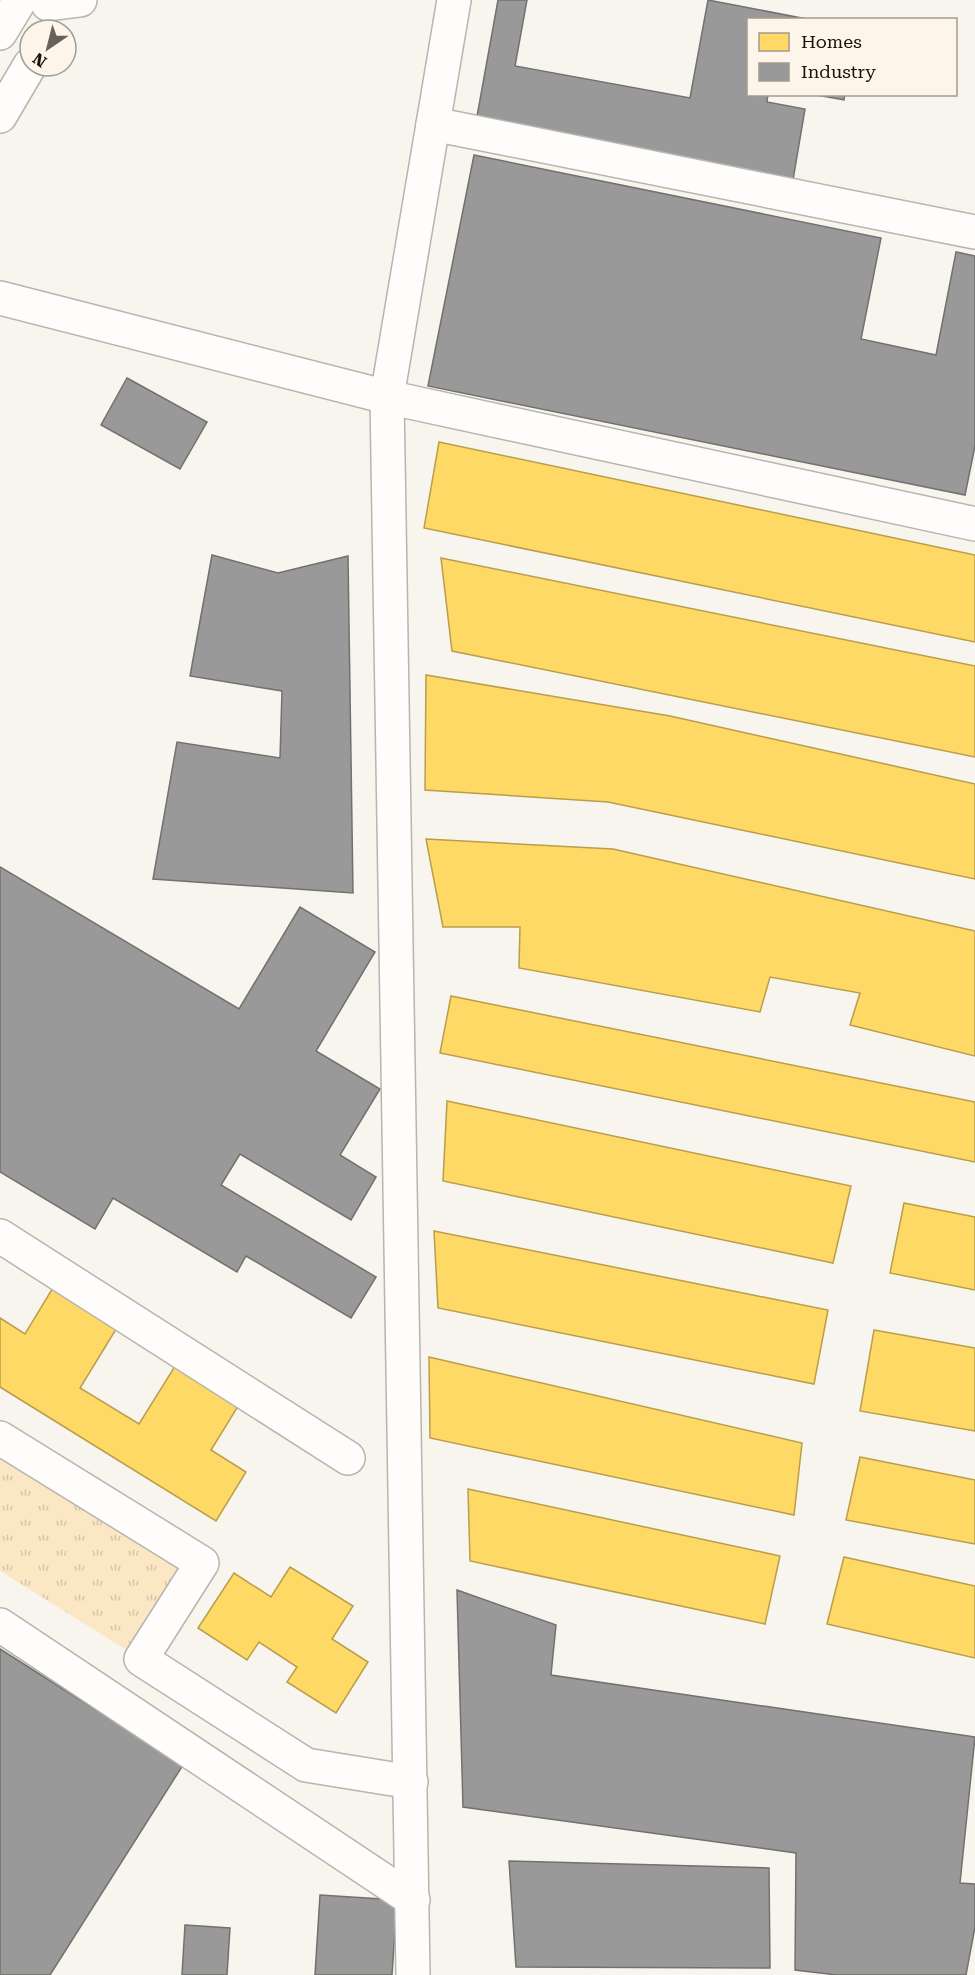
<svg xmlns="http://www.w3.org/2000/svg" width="975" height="1975" viewBox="0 0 975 1975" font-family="'Roboto Serif',serif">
	<defs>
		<pattern id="park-tufts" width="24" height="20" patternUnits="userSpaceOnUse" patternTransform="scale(1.5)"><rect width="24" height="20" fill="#fce7c5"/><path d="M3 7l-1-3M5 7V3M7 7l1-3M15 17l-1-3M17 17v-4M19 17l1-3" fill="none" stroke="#d7c5a8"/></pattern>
	</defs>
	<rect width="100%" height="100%" fill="#f8f4ee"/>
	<path fill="url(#park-tufts)" d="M0,1438L202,1563L141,1659L0,1571Z"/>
	<g fill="#ffd966" stroke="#b99e4b" stroke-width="1.5">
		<path d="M439,442L975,555V642L424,528Z"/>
		<path d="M441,558L975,666V757L452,651Z"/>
		<path d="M426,675L670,716L975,784V879L608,802L425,790Z"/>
		<path d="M426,839L613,849L975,931V1056L850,1025L860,993L770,977L760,1012L519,968L520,927H443Z"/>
		<path d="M451,996L975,1102V1162L440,1053Z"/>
		<path d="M447,1101L851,1186L833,1263L443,1181Z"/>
		<path d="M904,1203L975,1217V1290L890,1273Z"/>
		<path d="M434,1231L828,1310L814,1384L438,1308Z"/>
		<path d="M54,1286L118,1326L80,1388L139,1424L177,1363L240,1403L211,1450L246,1472L216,1521L0,1387V1318L25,1334Z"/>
		<path d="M874,1330L975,1348V1431L860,1411Z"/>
		<path d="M429,1357L802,1443L794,1515L430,1438Z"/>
		<path d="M860,1457L975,1480V1544L846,1520Z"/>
		<path d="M468,1489L780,1556L765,1624L470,1561Z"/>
		<path d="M844,1557L975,1586V1658L827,1624Z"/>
		<path d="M290,1567L353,1606L332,1639L368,1662L336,1713L287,1682L297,1667L259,1642L247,1660L198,1628L234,1573L271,1597Z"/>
	</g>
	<g fill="#999" stroke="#72716e" stroke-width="1.5">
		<path d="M498,0H527L515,66L690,98L708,0L812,20H748V94H768L767,102L805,109L793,180L476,122Z"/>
		<path d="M811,94H845L844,100Z"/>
		<path d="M474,155L881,238L861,339L936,355L956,252L975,256V446L965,495L428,386Z"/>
		<path d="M127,378L207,422L180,469L101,425Z"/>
		<path d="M212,555L278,573L348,556L353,893L153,879L177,742L280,758L282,691L190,676Z"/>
		<path d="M0,867L239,1009L300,907L375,952L316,1051L380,1089L340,1155L376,1177L351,1220L240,1154L221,1185L376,1277L351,1318L246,1256L237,1272L113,1198L95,1229L0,1172Z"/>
		<path d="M457,1590L556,1625L551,1675L975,1737L960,1883L975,1884V1927L966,1975H837L795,1970L796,1853L463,1807Z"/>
		<path d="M0,1649L183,1765L50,1975H0Z"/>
		<path d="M509,1861L769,1868L770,1968L516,1967Z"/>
		<path d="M320,1895L397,1900L392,1975H315Z"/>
		<path d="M185,1925L230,1928L227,1975H182Z"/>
	</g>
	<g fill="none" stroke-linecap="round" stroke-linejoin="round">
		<g stroke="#b8b4ae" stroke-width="36">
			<g id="minor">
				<path d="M48,4L80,0"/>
				<path d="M0,116L30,65"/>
				<path d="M433,124L975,232"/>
				<path d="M0,298L387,397L975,524"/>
				<path d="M0,1236L348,1458"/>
				<path d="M0,1438L202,1563L141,1659L306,1765L411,1782"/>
				<path d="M0,1625L413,1900"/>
				<path d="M413,1975L387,397L454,0"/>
			</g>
		</g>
		<g stroke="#b8b4ae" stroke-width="36">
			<path id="major" d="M0,33L20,0"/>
		</g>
		<use href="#minor" stroke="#fefdfc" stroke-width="33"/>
		<use href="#major" stroke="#fefdfc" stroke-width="33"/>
	</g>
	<rect x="747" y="18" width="210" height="78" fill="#fdf5e9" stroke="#a19b90" stroke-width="1.5"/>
	<rect x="759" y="33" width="30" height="18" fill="#ffd966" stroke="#a19b90" stroke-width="1.5"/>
	<text x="801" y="48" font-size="18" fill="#17130b">Homes</text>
	<rect x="759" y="63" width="30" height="18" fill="#999999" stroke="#a19b90" stroke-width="1.5"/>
	<text x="801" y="78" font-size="18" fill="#17130b">Industry</text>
	<g transform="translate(48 48) rotate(215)"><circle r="28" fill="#fdf5e9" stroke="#a19b90" stroke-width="1.5"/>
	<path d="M0-4.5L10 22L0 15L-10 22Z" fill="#66625a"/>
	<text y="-9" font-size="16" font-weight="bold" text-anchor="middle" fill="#17130b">N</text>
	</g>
</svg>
